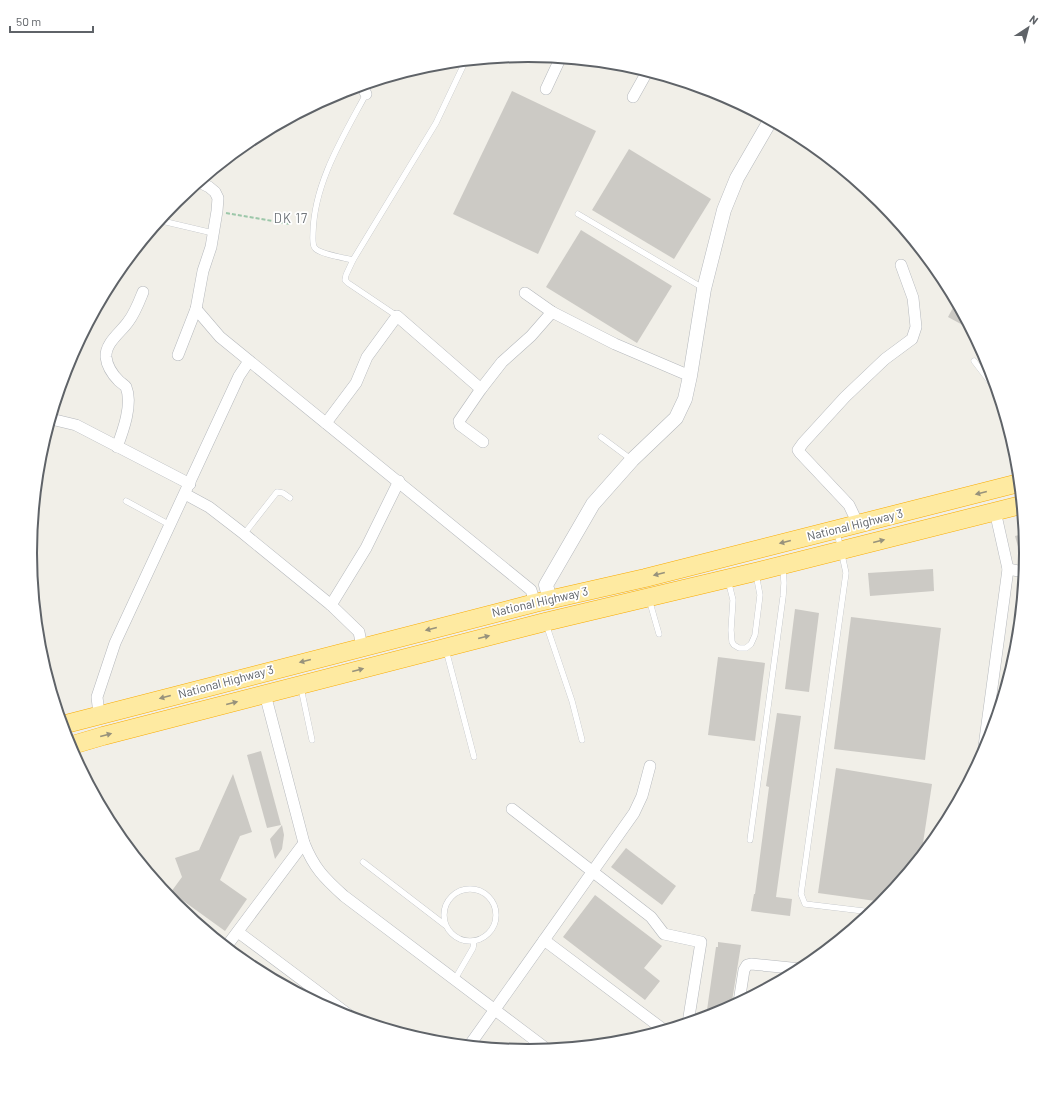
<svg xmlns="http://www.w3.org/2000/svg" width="1056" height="1107" viewBox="0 0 1056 1107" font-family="Barlow,sans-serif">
	<rect width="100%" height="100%" fill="#f1efe8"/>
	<g fill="#cccac5">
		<path d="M512,91L596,131L538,254L453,214Z"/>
		<path d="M629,149L711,199L674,259L592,210Z"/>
		<path d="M581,230L672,286L637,343L546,287Z"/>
		<path d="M956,302L960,311L970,329L948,317Z"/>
		<path d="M1024,534L1026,554L1025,560L1022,561L1015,536Z"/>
		<path d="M933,569L934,591L870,596L868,573Z"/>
		<path d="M795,609L819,613L809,692L785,689Z"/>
		<path d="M851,617L941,628L925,760L834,749Z"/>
		<path d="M718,657L765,663L755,741L708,735Z"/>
		<path d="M777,713L801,716L776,897L792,899L790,916L751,911L754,894H755L769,787L766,786Z"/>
		<path d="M261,751L281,825L267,828L247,755Z"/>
		<path d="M836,768L932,784L921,856L883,902L818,893Z"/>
		<path d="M233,774L252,832L240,836L220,880L247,899L225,931L171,892L182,877L175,858L199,850Z"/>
		<path d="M282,825L284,835L282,849L275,859L270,839Z"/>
		<path d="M626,848L676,886L662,905L611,867Z"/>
		<path d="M595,895L662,946L644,968L660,981L645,1000L563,937Z"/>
		<path d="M718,942L741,945L732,1001L733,1006L718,1014L706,1017L716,947H718Z"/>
	</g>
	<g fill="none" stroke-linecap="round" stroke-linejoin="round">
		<g stroke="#b5b8bc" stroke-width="6">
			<g id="service">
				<path d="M578,214L703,288"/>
				<path d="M162,221L213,233"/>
				<path d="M353,260C345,258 319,254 315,248C312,245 313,238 313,233C314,183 343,137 366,94"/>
				<path d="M397,316L348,283L345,280L346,275L353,260L436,123L465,62"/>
				<path d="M974,361L997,391"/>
				<path d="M601,437L632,460"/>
				<path d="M126,501L170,525"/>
				<path d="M837,532L846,573L801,894L805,904L872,912"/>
				<path d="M244,534L277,492L283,493L290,498"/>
				<path d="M728,580L733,600L731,630L732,642L734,645L739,648H746L751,644L755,635L760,595L756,574"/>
				<path d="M649,599L659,634"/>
				<path d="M546,624L572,701L582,740"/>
				<path d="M446,650L474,757"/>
				<path d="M301,688L312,740"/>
				<path d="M750,840L783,597L784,583L783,568"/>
				<path d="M363,862L445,925"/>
				<circle cx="470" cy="915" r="26"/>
				<path d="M455,979L473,948L474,941"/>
			</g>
		</g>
		<g stroke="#b5b8bc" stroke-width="12">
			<g id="minor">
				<path d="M362,86L366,94"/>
				<path d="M546,89L560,59"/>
				<path d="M633,97L647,72"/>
				<path d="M525,293L552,312L615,344L690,376"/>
				<path d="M196,309L220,337L531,590L535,603"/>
				<path d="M178,355L196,309L203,271L211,247L217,211L218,198L215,192L209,187L199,182"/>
				<path d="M51,419L76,425L190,484"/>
				<path d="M326,423L356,383L367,357L397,316L481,389"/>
				<path d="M483,442L460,425L459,421L481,389L502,362L531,336L552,312"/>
				<path d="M117,447C123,431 133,404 126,387C125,385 121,383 119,381C113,375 107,366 106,357C105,343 121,332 128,322C135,313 139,302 143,292"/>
				<path d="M185,494L209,507L244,534L331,605L359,632L362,647"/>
				<path d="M858,524L849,505L800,453L798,450L803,443L845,397L885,359L912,339L916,327L913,298L901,265"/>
				<path d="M1008,569L1024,572"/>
				<path d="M331,605L366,548L399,481"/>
				<path d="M265,694L304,843C314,868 324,878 344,896L548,1050"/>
				<path d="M99,714L97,697L115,643L239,376L249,361"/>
				<path d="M983,754L1008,569L995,511"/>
				<path d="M512,809L651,917L664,934L701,942L688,1023"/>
				<path d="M238,932L353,1018"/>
				<path d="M544,940L664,1030"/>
				<path d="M226,947L304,843"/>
				<path d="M739,1002L744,970L747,965L751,964L801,969"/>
				<path d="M469,1046L634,813L642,796L650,766"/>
			</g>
		</g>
		<g stroke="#b5b8bc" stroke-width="15">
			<path id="tertiary" d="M550,600L546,585L593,504L632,460L676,418L685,399L690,376L704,289L724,210L737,178L770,121"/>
		</g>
		<g stroke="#f9ab00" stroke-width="19">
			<g id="trunk">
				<path d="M62,725L535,603L645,578L1019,483"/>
				<path d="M69,746L103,736L545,622L755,572L1021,505"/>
			</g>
		</g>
		<path stroke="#9cc7a9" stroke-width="2" stroke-dasharray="4 2" stroke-linecap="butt" d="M226,213L290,224"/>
		<use href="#service" stroke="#fff" stroke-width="5.5"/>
		<use href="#minor" stroke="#fff" stroke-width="11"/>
		<use href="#tertiary" stroke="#fff" stroke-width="14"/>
		<use href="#trunk" stroke="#feeaa1" stroke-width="18"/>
	</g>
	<defs><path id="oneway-solid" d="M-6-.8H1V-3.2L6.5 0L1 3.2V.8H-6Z"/></defs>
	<g fill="#97927c">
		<use href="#oneway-solid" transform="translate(981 493) rotate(166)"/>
		<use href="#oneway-solid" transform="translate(879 541) rotate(-14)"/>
		<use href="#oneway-solid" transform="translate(785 542) rotate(166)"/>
		<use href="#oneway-solid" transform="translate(659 574) rotate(166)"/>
		<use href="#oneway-solid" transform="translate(431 629) rotate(166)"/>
		<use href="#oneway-solid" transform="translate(484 637) rotate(-14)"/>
		<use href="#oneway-solid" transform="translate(305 661) rotate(166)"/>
		<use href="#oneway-solid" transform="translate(358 670) rotate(-15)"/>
		<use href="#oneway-solid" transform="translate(165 697) rotate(165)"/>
		<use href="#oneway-solid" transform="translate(232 703) rotate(-14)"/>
		<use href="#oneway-solid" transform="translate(106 735) rotate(-15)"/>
	</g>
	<g text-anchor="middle" stroke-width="3.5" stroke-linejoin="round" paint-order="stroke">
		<g font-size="12" fill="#5f6368" stroke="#fff">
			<text transform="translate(855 525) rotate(-14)" y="4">National Highway 3</text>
			<text transform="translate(540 602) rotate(-13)" y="4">National Highway 3</text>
			<text transform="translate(226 682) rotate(-15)" y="4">National Highway 3</text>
		</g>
		<g font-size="13" letter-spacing="1" fill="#70757a" stroke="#fff">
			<text x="291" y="223">DK 17</text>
		</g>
	</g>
	<path d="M0 0H1056V1107H0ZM37 553a491 491 0 1 1 982 0a491 491 0 1 1-982 0Z" fill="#fff" fill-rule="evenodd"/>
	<path fill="none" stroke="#5f6368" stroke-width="2" d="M37 553a491 491 0 1 1 982 0a491 491 0 1 1-982 0Z"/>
	<g transform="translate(1028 28) rotate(36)" stroke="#ffffff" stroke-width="3" paint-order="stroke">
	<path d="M0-3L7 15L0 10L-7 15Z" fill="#5f6368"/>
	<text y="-6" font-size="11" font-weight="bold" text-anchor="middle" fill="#5f6368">N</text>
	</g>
	<path d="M10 26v6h83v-6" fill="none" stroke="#5f6368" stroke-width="2"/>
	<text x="16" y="26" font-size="12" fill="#5f6368" stroke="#ffffff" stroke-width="3" paint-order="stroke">50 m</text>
</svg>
